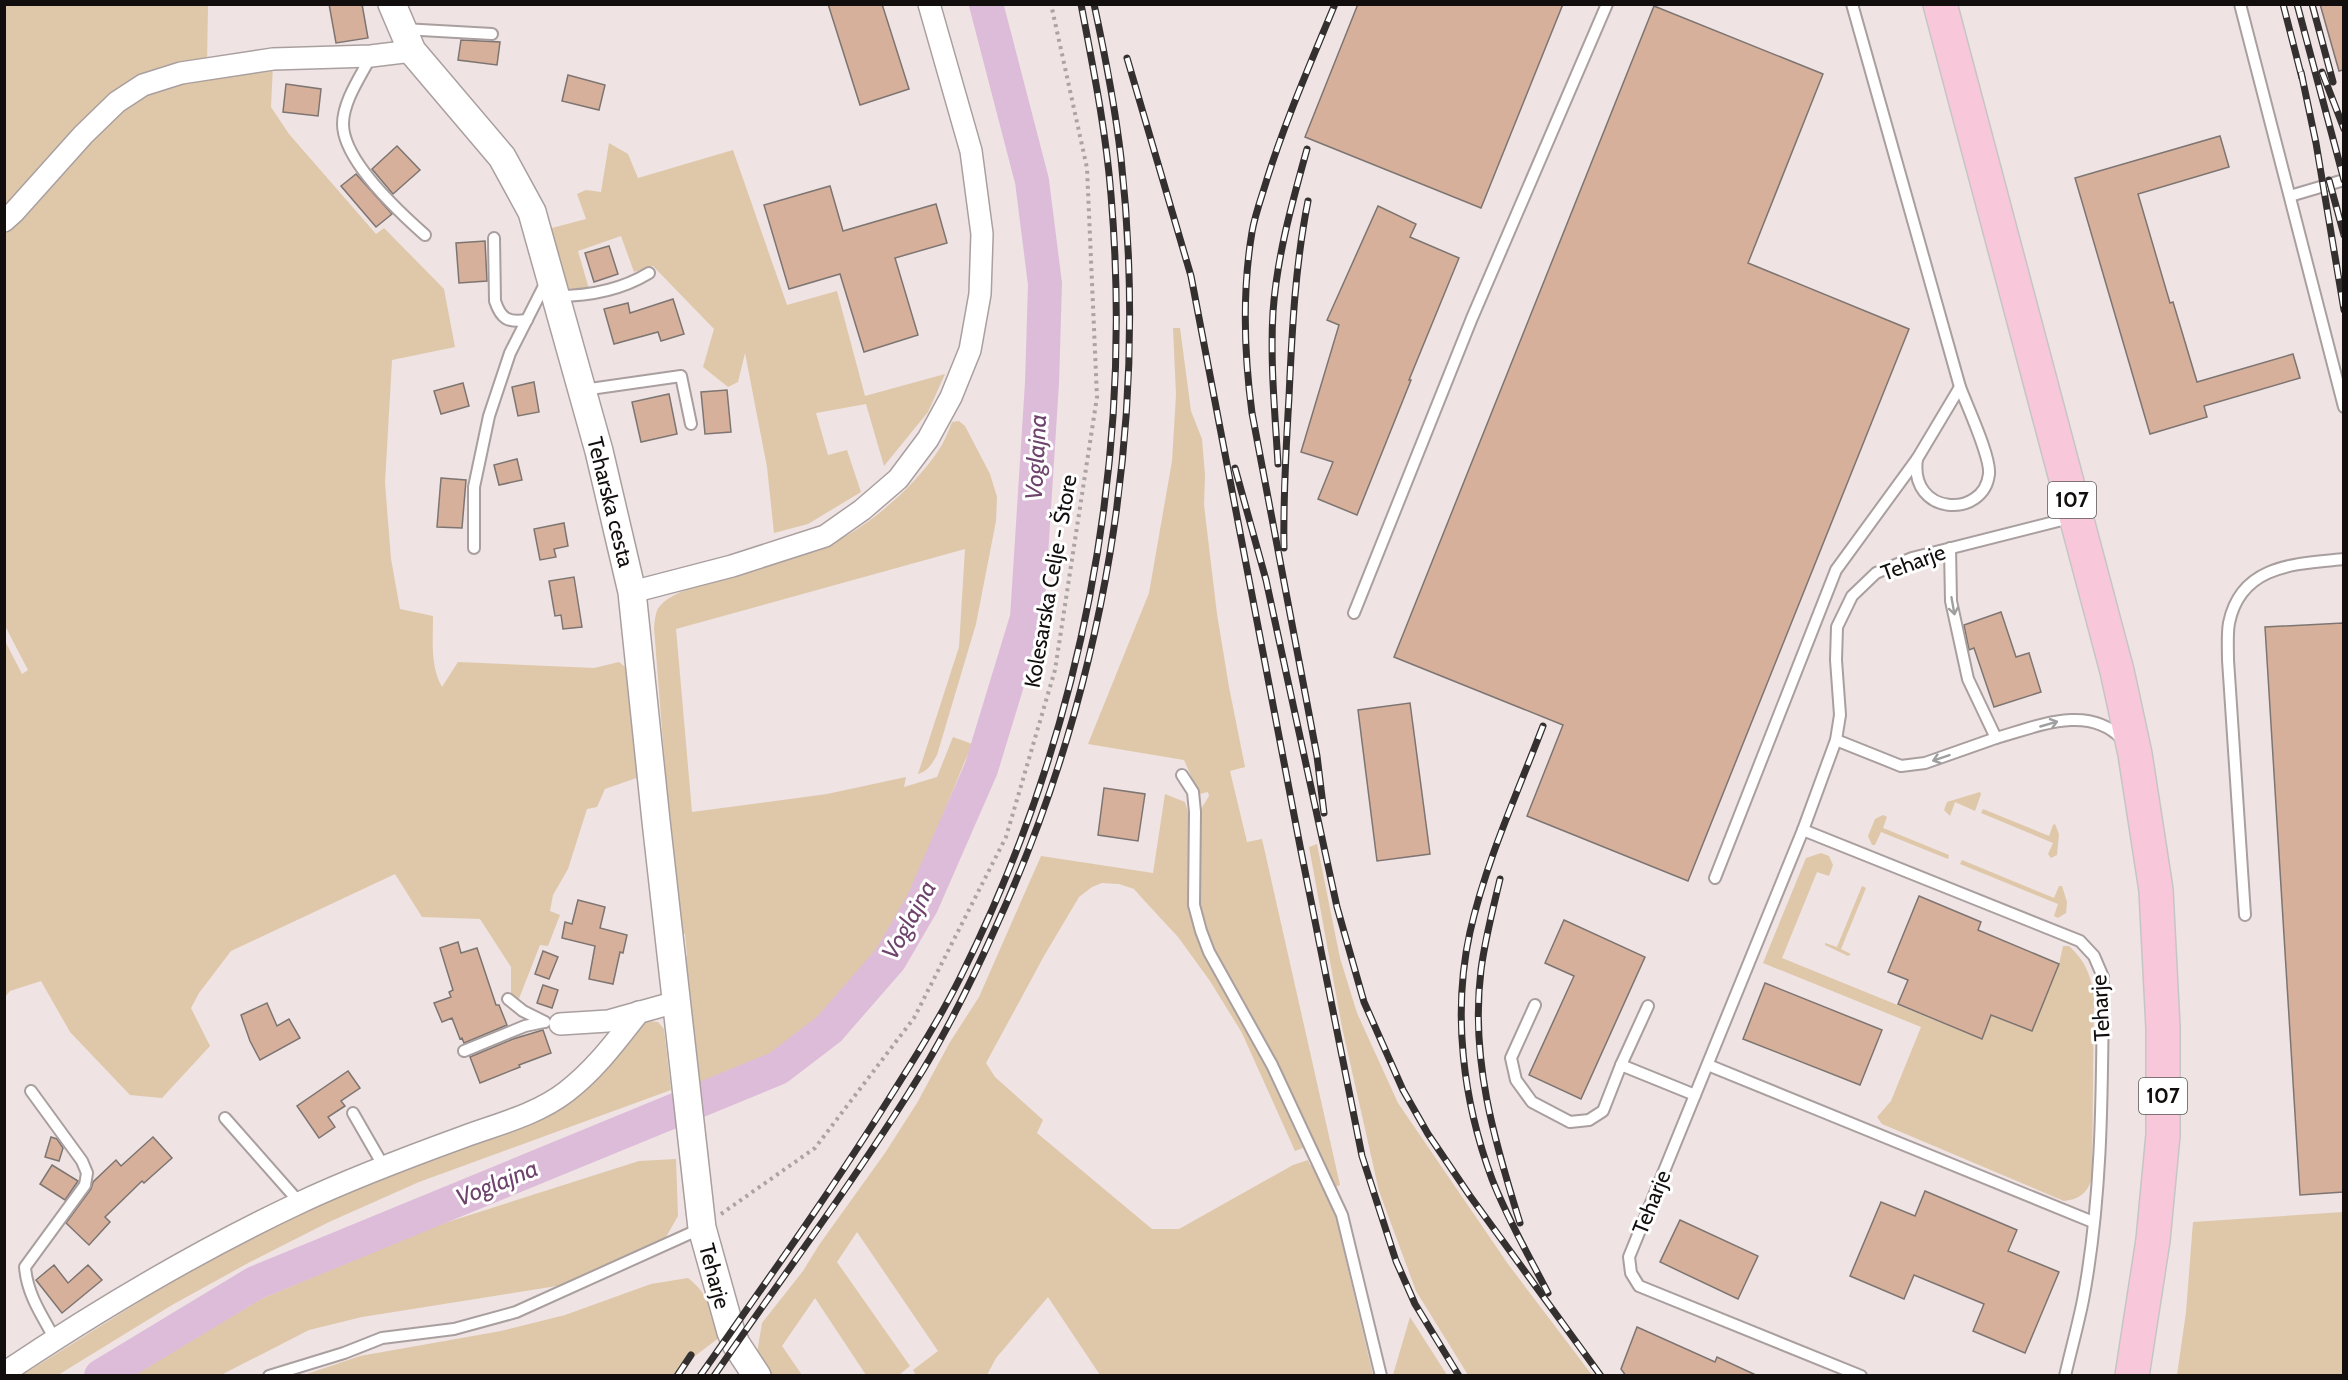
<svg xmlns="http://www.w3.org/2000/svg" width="2348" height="1380" viewBox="0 0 2348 1380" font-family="Cabin,sans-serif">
	<rect width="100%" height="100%" fill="#efe3e3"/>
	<g fill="#dec8a9">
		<path d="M5,5H208L207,64L149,77L5,213Z"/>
		<path d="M273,65L271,107L289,134L376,234L384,228L444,289L455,347L392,360L385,483L391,559L400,609L433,616C433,641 430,665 442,687L458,662L594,668L619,662L629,670L639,777L605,789L597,807L587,809L568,869L553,895L550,911L560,915L548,946L540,945L518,1001L511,996V967L480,919L422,917L395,874L231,951L199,993L191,1008L210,1046L162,1098L130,1095L70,1032L41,981L10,991L5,997L4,639L22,674L28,670L4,624L5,226L95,128L146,88Z"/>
		<path d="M609,143L628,154L638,178L733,150L787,305L837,291L865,396L945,374L928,412L884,466L866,404L816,413L828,455L847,450L861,492L808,524L774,533L767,467L745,353L738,382L728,387L703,367L714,329L653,266L634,272L621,236L578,251L589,289H569L548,229L586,219L577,194L586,190L601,192Z"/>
		<path d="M1173,328H1180L1191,411L1202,439L1205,475L1204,505L1217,614L1229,687L1245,767L1230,771L1247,842L1262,839L1340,1185L1333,1188L1212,950L1200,908L1198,881L1201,809L1209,796L1208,792L1199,794L1184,760L1088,744L1149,593L1172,461L1176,395Z"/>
		<path d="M959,421L965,426L990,474L997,497L996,521L976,624L937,755C932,764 928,771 918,774L959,647L965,549L676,629L692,812L827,794L906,777L904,787L937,777L953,737L972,744L902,914L889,937L867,965L821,1014L775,1052L738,1072L698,1084L682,959L687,956L685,934L678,933L654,628C655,621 655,611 660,606C675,588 714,583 736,576C771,565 808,556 840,539C874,522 917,483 938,451C944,443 948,432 952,422Z"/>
		<path d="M1980,792L1981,794L1975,811L1955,802L1950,816L1944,810L1947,802Z"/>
		<path d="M1165,794L1185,802L1191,823V905L1303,1148L1295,1151L1242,1033L1210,981L1178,937L1141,897L1134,889L1119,884L1102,883L1092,887L1079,897L1044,956L986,1063L995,1077L1043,1120L1037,1133L1152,1229H1179L1293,1165L1308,1160L1310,1165L1317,1168L1336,1219L1373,1375H1100L1048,1297L996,1358L987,1375H916L913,1370L938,1351L857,1232L837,1262L910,1366L899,1375H866L815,1298L782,1346L802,1375H772L757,1353L762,1323L803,1271L819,1245L885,1153L917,1103L950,1042L979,997L1041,856L1153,873Z"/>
		<path d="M1983,809L2049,836L2053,825L2055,824L2059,834L2057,855L2051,858L2048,854L2053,843L1981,813Z"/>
		<path d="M1883,815L1887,817L1883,828L1949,855L1948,859L1881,832L1875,845H1872L1868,836L1875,819Z"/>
		<path d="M1317,844L1340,958L1357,1013L1398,1103L1508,1264L1592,1375H1468L1416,1291L1379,1191L1342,1027L1309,847Z"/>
		<path d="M1821,853L1829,856L1833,865L1829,876L1817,872L1782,958L1981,1039L1991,1015L2032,1031L2059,964L2063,946H2069C2085,961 2090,973 2094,995L2092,1177C2088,1193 2080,1199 2064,1201L1882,1124L1877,1117L1891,1101L1921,1027L1763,963L1806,858Z"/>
		<path d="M1962,860L2054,898L2059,886H2062L2067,902L2066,913L2058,918L2054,916L2058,904L1960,864Z"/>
		<path d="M1862,886L1866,888L1841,949L1851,954L1848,956L1825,945V943L1837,947Z"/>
		<path d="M648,1021L658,1022L664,1029L671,1090L419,1182L329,1222L250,1262L172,1305L58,1375L21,1376L231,1244L309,1206L519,1123Z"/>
		<path d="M676,1159L678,1216L666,1237L651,1254L563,1285L362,1317L309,1330L221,1375L130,1376L261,1299L429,1228L639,1161Z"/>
		<path d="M2343,1212V1375H2177L2186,1312L2193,1222Z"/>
		<path d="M688,1278C709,1294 712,1313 720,1337L687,1362L676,1375L301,1376L360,1356L501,1331L565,1315L651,1284Z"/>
		<path d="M1410,1317L1447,1375H1393Z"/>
	</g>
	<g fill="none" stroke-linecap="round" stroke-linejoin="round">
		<path stroke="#ddbcda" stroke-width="34" d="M101,1376L255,1283L778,1068L829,1029L890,959L922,904L981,769L1027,618L1042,383L1045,284L1032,181L986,4"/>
	</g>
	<g fill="#d7b09c" stroke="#7d7571" stroke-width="1.5">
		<path d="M329,4H362L368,38L336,43Z"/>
		<path d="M828,4H882L909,89L860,105Z"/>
		<path d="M1358,4H1563L1481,208L1305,137Z"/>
		<path d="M2320,4H2343V70L2339,71Z"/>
		<path d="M1654,6L1823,74L1748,263L1909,329L1688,881L1527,816L1563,725L1394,657Z"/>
		<path d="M461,40L500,42L497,65L458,60Z"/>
		<path d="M568,75L605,85L599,110L562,101Z"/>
		<path d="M286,84L321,89L318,116L283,112Z"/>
		<path d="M2220,136L2229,167L2138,194L2170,303L2173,302L2197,382L2293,354L2300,378L2204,406L2207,417L2150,434L2075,178Z"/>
		<path d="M397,146L420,170L393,194L372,169Z"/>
		<path d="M356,174L392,214L376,227L341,186Z"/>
		<path d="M830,186L843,231L936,204L947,243L895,258L918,335L864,352L840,274L789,289L764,205Z"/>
		<path d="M1378,206L1416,224L1410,237L1459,258L1409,380H1411L1357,515L1318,499L1333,462L1301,452L1339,325L1327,320Z"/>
		<path d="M485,241L487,281L459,283L456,243Z"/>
		<path d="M609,246L618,274L594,282L585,253Z"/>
		<path d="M673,299L684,334L661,341L658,332L614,344L604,309L628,303L630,313Z"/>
		<path d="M534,382L539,412L518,416L512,387Z"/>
		<path d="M463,383L469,406L441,414L434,391Z"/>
		<path d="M727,390L731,432L705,434L701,392Z"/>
		<path d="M669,394L677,434L641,442L632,402Z"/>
		<path d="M517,459L522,480L499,485L494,465Z"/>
		<path d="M441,478L466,480L462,528L437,527Z"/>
		<path d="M564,523L568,546L554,549L556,557L540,560L534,529Z"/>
		<path d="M574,577L582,627L563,629L561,615L555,616L549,581Z"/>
		<path d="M2001,612L2016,657L2029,653L2041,692L1994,707L1974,648L1969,650L1964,625Z"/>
		<path d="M2343,623V1192L2300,1195L2265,627Z"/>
		<path d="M1410,703L1430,854L1377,861L1358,710Z"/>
		<path d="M1104,788L1145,794L1138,841L1098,835Z"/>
		<path d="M1919,896L1981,922L1978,930L2059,964L2032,1031L1991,1015L1982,1039L1898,1004L1908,980L1888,972Z"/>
		<path d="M578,900L605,907L600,928L627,935L623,953L620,952L613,984L589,979L595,946L562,938L565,922L572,924Z"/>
		<path d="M1564,920L1645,957L1581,1099L1529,1075L1574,976L1545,963Z"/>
		<path d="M458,942L461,953L477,948L496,1005H499L507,1025L464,1043L462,1038L460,1039L452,1018L442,1022L434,1003L451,997L449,992L453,990L440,948Z"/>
		<path d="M543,951L558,957L549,979L535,974Z"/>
		<path d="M1765,983L1882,1030L1860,1085L1743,1039Z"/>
		<path d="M543,985L558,990L552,1008L537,1003Z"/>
		<path d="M267,1003L277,1026L289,1019L300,1038L260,1060L250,1041L241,1015Z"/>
		<path d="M543,1030L551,1053L519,1065L520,1067L480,1083L470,1057L513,1039Z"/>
		<path d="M348,1071L360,1088L341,1101L345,1106L328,1117L335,1127L319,1138L297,1106Z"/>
		<path d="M51,1137L57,1139L63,1148L59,1161L45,1157Z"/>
		<path d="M153,1137L172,1158L144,1183L142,1181L105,1217L110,1222L89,1245L66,1223L91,1189L93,1182L116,1160L121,1166Z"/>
		<path d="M52,1165L78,1181L65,1200L40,1184Z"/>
		<path d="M1925,1191L2017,1230L2008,1251L2059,1272L2025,1353L1973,1331L1984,1304L1914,1275L1904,1299L1850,1276L1881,1202L1915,1216Z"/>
		<path d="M1680,1220L1758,1256L1738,1299L1660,1262Z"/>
		<path d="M54,1265L68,1283L88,1265L102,1280L62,1313L36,1280Z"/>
		<path d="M1637,1327L1715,1362L1717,1357L1758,1376H1626L1621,1369Z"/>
	</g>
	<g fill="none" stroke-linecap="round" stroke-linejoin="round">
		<g stroke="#aa9f9f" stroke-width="14">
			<g id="service">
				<path d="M1852,4L1960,387"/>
				<path d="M2240,4L2344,407"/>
				<path d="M403,29L492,34"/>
				<path d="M371,56C361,76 343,101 343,124C343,160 399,212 425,235"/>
				<path d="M2290,196L2344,180"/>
				<path d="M494,238L495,301C501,319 508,323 527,320"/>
				<path d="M557,296C590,296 621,290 649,273"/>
				<path d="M1960,387C1967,406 1991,457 1989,474C1984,519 1909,516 1917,459Z"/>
				<path d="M583,390L681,376L691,424"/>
				<path d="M474,548V487L489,416L510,353L546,282"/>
				<path d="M1950,548L1951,601L1968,679L1996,738C2036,727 2088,703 2122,739"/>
				<path d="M1354,613L1472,318L1607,4"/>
				<path d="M1836,740L1901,766L1925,763L1996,738"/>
				<path d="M1182,775L1193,792L1195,812L1194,905L1201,931L1209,952L1272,1065L1342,1215L1381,1376"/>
				<path d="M1803,830L2080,941L2094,956L2103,977C2102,1084 2103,1194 2083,1300C2078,1325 2071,1350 2065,1376"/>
				<path d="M1715,878L1836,570L1917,459"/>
				<path d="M2245,915L2228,660C2228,648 2227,634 2229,623C2241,564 2296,564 2344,559"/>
				<path d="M508,999L523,1011L545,1022"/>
				<path d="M1535,1005L1511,1058L1516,1080L1532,1102L1570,1122L1589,1120L1603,1111L1621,1065L1695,1095"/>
				<path d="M464,1051L525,1026L544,1022"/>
				<path d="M1621,1065L1648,1006"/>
				<path d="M1708,1065L2093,1222"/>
				<path d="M31,1091L82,1161L87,1173L85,1185L25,1267C27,1294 42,1316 55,1339"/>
				<path d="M353,1113L384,1167"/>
				<path d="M225,1118L300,1203"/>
				<path d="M269,1376L344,1353L382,1338L454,1329L516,1312L702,1228"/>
				<path d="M1861,1376L1639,1286L1631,1273L1629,1257L1803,830L1836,740L1840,715L1836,660L1837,627L1852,596L1876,573L1912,558L2074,517"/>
			</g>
		</g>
		<g stroke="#aa9f9f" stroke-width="24">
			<g id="minor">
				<path d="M4,221L14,212L83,135L117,102L143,85L181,73L273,59L371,56L412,51"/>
				<path d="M632,592L732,566L825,536L862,510L898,479L928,439L951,397L970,350L980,294L982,234L971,151L929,4"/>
				<path d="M560,1024L608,1021L676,1002"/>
				<path d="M4,1373C98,1310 197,1251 299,1203C352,1178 408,1157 463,1137C498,1124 536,1115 566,1092C595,1070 617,1040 639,1012"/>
			</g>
		</g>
		<g stroke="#aa9f9f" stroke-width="30">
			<path id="tertiary" d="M392,4L412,51L502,157L532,212L599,451L632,592L656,821L702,1228L731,1332L736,1344L757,1376"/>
		</g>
		<g stroke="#c6c5c5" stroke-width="36">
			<path id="primary" d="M1940,4L2117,671L2135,754L2156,890L2163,1028V1135L2153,1240L2132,1376"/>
		</g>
		<path stroke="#aca3a3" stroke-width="4" stroke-dasharray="3 4.5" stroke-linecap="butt" d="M721,1214L815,1148L914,1018L1006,837L1055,670L1097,397L1087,168L1051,4"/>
		<use href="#service" stroke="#fff" stroke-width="10"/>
		<use href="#minor" stroke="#fff" stroke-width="21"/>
		<use href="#tertiary" stroke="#fff" stroke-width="27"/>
		<use href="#primary" stroke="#f9c7da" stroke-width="33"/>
		<g stroke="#353030" stroke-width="7">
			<g id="rail">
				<path d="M2283,4L2302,78"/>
				<path d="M2297,4L2344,180"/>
				<path d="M2312,4L2333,82"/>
				<path d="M1127,58L1191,276L1300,846L1362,1156L1396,1261L1415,1304L1459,1376"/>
				<path d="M2301,72L2316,143L2344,310"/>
				<path d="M2322,72L2344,129"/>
				<path d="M2329,180L2344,235"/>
				<path d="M1278,464C1275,413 1270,362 1273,312C1277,256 1292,203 1307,149"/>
				<path d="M1235,468L1266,580L1337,907L1364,1002L1403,1090L1428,1134L1470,1196L1601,1376"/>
				<path d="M1284,548C1283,498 1286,447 1289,397C1292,331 1295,266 1308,201"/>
				<path d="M1543,726C1517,794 1486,861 1470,932C1452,1013 1463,1101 1492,1179C1507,1218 1529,1256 1548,1293"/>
				<path d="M1324,813L1317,756L1252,413C1244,353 1242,292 1252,232C1255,214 1262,196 1267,179C1286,119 1311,62 1335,4"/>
				<path d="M1500,879C1493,909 1485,939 1481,970C1470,1058 1494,1140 1520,1223"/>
				<path d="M677,1376L691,1355"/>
				<path d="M700,1376C766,1282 832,1190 892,1094C916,1056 940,1018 960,978C1081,737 1134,464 1111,195C1106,131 1093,67 1081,4"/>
				<path d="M714,1376C784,1274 859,1175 923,1070C950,1025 973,978 994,931C1105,690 1150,422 1121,158C1115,106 1105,55 1094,4"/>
			</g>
		</g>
		<use href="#rail" stroke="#fff" stroke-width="4.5" stroke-dasharray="14" stroke-linecap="butt"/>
	</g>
	<defs><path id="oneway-shaft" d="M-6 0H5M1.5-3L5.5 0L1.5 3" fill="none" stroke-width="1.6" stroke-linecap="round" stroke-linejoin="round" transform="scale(1.5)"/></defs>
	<g stroke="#a09f9f">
		<use href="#oneway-shaft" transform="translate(1953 606) rotate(80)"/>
		<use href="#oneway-shaft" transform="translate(2049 724) rotate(-16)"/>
		<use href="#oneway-shaft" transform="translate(1941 758) rotate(161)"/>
	</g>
	<g text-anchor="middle" stroke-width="6" stroke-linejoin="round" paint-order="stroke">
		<g fill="#fff" stroke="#595656" stroke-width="1.5">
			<rect x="2048" y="482" width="48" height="36" rx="4.5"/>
			<rect x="2139" y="1078" width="48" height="36" rx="4.5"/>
		</g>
		<g font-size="21" font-weight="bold" fill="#120e0e">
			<text x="2072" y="507">107</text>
			<text x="2163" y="1103">107</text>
		</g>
		<g font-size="22" fill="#120e0e" stroke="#fff">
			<text transform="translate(611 502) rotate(76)" y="8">Teharska cesta</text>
			<text transform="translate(1913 562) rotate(-20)" y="8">Teharje</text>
			<text transform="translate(1050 581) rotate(-80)" y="8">Kolesarska Celje - Štore</text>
			<text transform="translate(2100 1008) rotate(-93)" y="8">Teharje</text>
			<text transform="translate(1651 1202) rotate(-68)" y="8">Teharje</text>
			<text transform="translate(715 1276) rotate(75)" y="8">Teharje</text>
		</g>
		<g font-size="24" font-style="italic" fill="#6e436c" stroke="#fff">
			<text transform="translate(1036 457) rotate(-87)" y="8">Voglajna</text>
			<text transform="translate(909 920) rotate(-61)" y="8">Voglajna</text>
			<text transform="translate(497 1183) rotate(-22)" y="8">Voglajna</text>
		</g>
	</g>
	<rect width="2348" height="1380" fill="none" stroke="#120e0e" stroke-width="12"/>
</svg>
